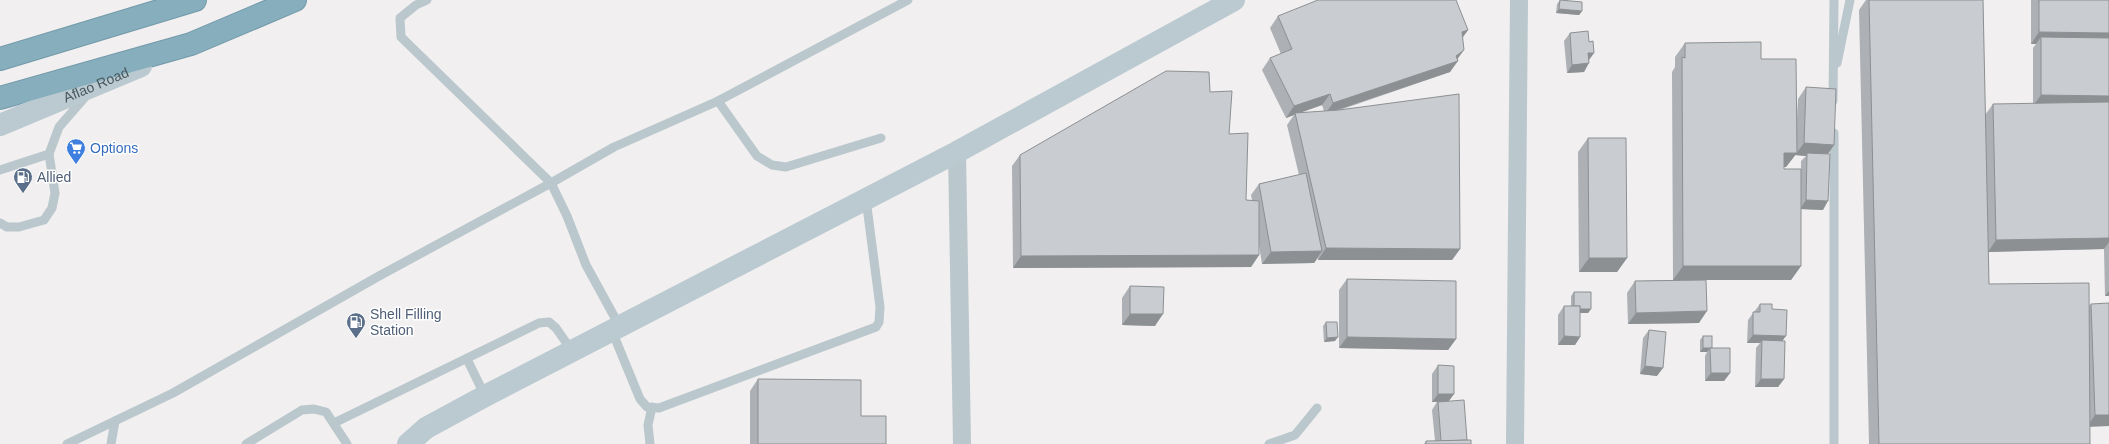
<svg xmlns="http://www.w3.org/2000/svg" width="2109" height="444" viewBox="0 0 2109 444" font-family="Arial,sans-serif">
	<rect width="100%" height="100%" fill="#f1efef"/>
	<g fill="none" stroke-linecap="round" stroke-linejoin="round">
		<g stroke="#7299a9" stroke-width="24">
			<g id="highway">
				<path d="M0,59L195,0"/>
				<path d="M0,98L191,44L295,0"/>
			</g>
		</g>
		<g stroke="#bac7cc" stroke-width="9">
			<path d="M1837,63L1850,0"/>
			<path d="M718,101L757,156L772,165L786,167L881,138"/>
			<path d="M1833,101L1834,0"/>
			<path d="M1834,133V444"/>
			<path d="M0,170L49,154"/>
			<path d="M0,223L7,227H19L44,220L52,208L55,193L49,154L59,127L86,96"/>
			<path d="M620,327L586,265L567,216L551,183L614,147L718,101L908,0"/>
			<path d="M612,331L640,399L647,407L659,408L876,327L879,322L880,307L866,199"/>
			<path d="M467,359L485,396"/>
			<path d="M334,423L539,323L549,322L556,328L572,351"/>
			<path d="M67,444L173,393L379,276L551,183L401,37L400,18L416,5L427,0"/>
			<path d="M111,444L115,421"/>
			<path d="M246,444L302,410L314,409L326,412L347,444"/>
			<path d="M650,444L648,425L652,407"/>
			<path d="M1269,444L1295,435L1317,408"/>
		</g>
		<g stroke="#bac7cc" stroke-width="18">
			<path d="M957,152L962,444"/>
			<path d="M1515,444L1519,0"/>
		</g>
		<g stroke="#bbcad1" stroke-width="22">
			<path id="s1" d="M0,125L141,66"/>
			<path d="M408,444L426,428L485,396L957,152L1234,0"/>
		</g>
		<use href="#highway" stroke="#87aebd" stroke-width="22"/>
	</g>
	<g fill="#adb0b4" fill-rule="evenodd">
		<path d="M1560,0L1582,11L1579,15L1556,13L1557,4Z"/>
		<path d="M1866,0H1983L1985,115L1993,104H2033V48L2036,44H2031V0H2109V296H2105L2104,249L1988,252L1989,284L2089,306L2091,304L2109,426H2090V444H1869L1859,10Z"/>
		<path d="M1278,16L1468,30L1463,37L1457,60L1450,72L1337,111L1460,249L1452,260H1318V258L1314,263L1262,264L1259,245V255L1251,267L1013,268L1012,166L1020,155L1210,92L1229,134L1246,200H1252L1251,195L1259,184L1299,175L1287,125L1294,115L1286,118L1262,70L1270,58L1281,54L1270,28ZM1322,105L1324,111L1300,113Z"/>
		<path d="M1570,33L1594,53L1589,60L1584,72L1567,73L1564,41Z"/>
		<path d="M1685,43L1761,59L1796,135L1798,99L1806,87L1834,145L1827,154L1823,210L1801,209V266L1791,280H1706L1699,323L1628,324L1627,293L1635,281L1673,280L1672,72L1675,67V57ZM1795,155L1806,156L1801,161V183L1784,169V167H1786Z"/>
		<path d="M1588,138L1627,258L1617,272H1579L1578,152Z"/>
		<path d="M1347,279L1456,339L1448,350L1339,348V290Z"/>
		<path d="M1130,286L1155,326L1122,325V298Z"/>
		<path d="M1574,292L1591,309L1588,313H1580V337L1575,345H1558V315L1564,306H1571V296Z"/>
		<path d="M1760,304L1772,309L1783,341L1784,379L1778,387H1755L1756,348L1760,343H1747L1748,320Z"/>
		<path d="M1326,322L1335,341L1324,342L1323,326Z"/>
		<path d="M1649,330L1657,376L1640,374L1643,338Z"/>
		<path d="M1703,336L1712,348L1730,373L1724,381H1705V356L1707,352H1700V340Z"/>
		<path d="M1438,365L1454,394L1449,401L1467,440L1471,444H1424L1426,441H1435L1432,410L1437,402H1432V374Z"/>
		<path d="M758,379L861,416L886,444H750V391Z"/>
	</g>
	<g fill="#8d9092">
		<path d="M1559,9L1582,11L1579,15L1556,13Z"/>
		<path d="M1468,30L1460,41L1462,32Z"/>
		<path d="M2039,32L2109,33V44L2041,37L2036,44H2031Z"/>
		<path d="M1464,50L1456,61H1458L1450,72L1325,114L1333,103L1456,56Z"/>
		<path d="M1588,53H1594L1588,61Z"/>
		<path d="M1589,63L1584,72L1567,73L1572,65Z"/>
		<path d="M1330,94L1322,105L1296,114L1295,113L1294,115L1286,118L1294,106Z"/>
		<path d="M2041,95L2109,96V107L2033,106Z"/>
		<path d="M1804,143L1834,145L1826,157L1807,153L1806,156L1795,155Z"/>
		<path d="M1784,153H1797L1786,167H1774Z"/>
		<path d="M1806,200L1828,201L1823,210L1800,209Z"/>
		<path d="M2109,238V242L2104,249L1988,252L1996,240Z"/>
		<path d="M1326,248L1460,249L1452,260H1318Z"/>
		<path d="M1322,251L1314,263L1262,264L1271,252Z"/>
		<path d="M1259,255L1251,267L1013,268L1021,256Z"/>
		<path d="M1589,258H1627L1617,272H1579Z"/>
		<path d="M1683,266H1801L1791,280H1673Z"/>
		<path d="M2109,291V296H2105Z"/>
		<path d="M1574,309H1591L1588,313H1571Z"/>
		<path d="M1707,311L1699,323L1628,324L1636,313Z"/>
		<path d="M1130,314H1163L1155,326L1122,325Z"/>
		<path d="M1753,335L1786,336L1780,344L1762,340L1760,343H1747Z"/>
		<path d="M1564,336L1580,337L1575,345H1558Z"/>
		<path d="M1338,337L1335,341L1324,342L1327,338Z"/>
		<path d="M1347,337L1456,339L1448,350L1339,348Z"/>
		<path d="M1703,348H1712H1710L1707,352H1700Z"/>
		<path d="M1645,366L1663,368L1657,376L1640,374Z"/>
		<path d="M1711,373H1730L1724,381H1705Z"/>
		<path d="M1761,379H1784L1778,387H1755Z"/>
		<path d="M1438,394H1454L1448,402H1432Z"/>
		<path d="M2095,415H2109V426L2087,427Z"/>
	</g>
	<g fill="#c9cdd1" stroke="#8d9092">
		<path d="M1318,0H1456L1468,30L1462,32L1464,50L1456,56L1458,61L1333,103L1330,94L1294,106L1270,58L1292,49L1278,16Z"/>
		<path d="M1560,0L1582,2V11L1559,9Z"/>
		<path d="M1869,0H1983L1989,284L2089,283L2090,444H1879Z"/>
		<path d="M2039,0H2109V33L2039,32Z"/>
		<path d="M1588,31L1589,42L1593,41L1594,53H1588L1589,63L1572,65L1570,33Z"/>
		<path d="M2041,37L2109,38V96L2041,95Z"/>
		<path d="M1761,42V59H1796L1797,153H1784V169H1801V266H1683L1682,57L1685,58V43Z"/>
		<path d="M1166,71L1209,72L1210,92L1232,91L1229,134L1248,133L1246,200L1259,201V255L1021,256L1020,155Z"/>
		<path d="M1806,87L1836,89L1834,145L1804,143Z"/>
		<path d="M1459,94L1460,249L1326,248L1295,113L1339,110Z"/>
		<path d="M2109,102V238L1996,240L1993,104Z"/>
		<path d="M1588,138H1626L1627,258H1589Z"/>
		<path d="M1807,153L1830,154L1828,201L1806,200Z"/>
		<path d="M1306,173L1322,251L1271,252L1259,184Z"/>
		<path d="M1347,279L1456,281V339L1347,337Z"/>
		<path d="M1706,280L1707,311L1636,313L1635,281Z"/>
		<path d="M1130,286L1164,287L1163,314H1130Z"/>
		<path d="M1574,292H1591V309H1580V306H1574Z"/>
		<path d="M2109,303V415H2095L2091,304Z"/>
		<path d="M1760,304H1772V309L1787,310L1786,336L1753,335V312H1760Z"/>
		<path d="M1564,306H1580V337L1564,336Z"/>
		<path d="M1326,322H1337L1338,337L1327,338Z"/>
		<path d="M1649,330L1666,332L1663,368L1645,366Z"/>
		<rect x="1703" y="336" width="9" height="12"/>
		<path d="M1762,340L1785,341L1784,379H1761Z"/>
		<path d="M1710,348H1730V373H1711Z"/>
		<path d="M1438,365L1454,366V394H1438Z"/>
		<path d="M758,379L861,380V416H886V444H758Z"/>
		<path d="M1464,400L1467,440L1441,441L1438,402Z"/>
		<path d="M1471,440V444H1426V441Z"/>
	</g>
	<defs>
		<g id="supermarket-pin" transform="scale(1)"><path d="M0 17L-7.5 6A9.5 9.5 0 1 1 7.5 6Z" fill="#3f7fe0" stroke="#fff"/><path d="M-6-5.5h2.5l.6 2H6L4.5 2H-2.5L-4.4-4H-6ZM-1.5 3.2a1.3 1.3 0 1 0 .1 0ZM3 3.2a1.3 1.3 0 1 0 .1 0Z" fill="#fff"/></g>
		<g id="fuel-pin" transform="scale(1)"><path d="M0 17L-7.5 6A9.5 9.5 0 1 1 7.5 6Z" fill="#5c6f8a" stroke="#fff"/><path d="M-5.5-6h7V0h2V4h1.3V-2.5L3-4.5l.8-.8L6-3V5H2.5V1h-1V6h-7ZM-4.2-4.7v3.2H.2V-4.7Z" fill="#fff"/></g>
	</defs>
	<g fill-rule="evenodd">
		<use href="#supermarket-pin" x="76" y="148"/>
		<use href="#fuel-pin" x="23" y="177"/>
		<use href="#fuel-pin" x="356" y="322"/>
	</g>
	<g text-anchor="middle" stroke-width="3" stroke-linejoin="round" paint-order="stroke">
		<g font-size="14" fill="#47575c" stroke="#fff">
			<text dy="5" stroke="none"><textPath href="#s1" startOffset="104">Aflao Road</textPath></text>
		</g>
		<g font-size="14" fill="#366cbe" stroke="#fff" text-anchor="start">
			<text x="90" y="153">Options</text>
		</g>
		<g font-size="14" fill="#4e5e75" stroke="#fff" text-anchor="start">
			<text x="37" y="182">Allied</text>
			<text x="370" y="319">Shell Filling<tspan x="370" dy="16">Station</tspan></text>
		</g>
	</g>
</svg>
